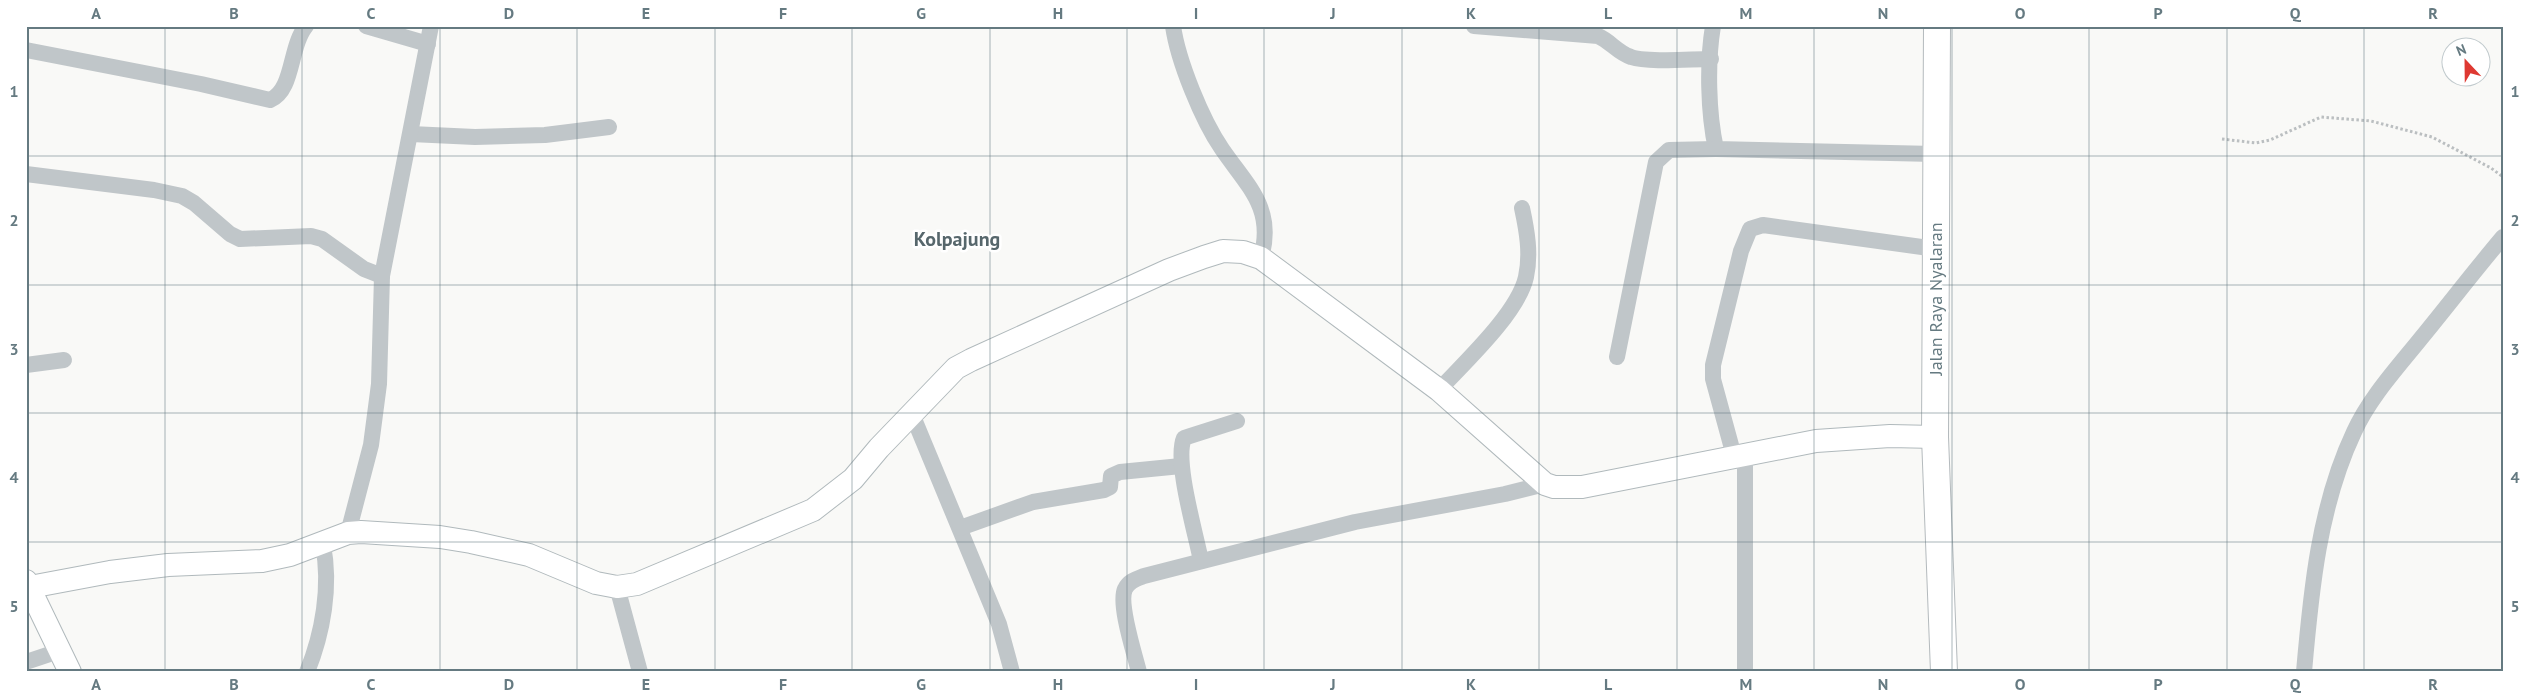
<svg xmlns="http://www.w3.org/2000/svg" width="2529" height="698" viewBox="0 0 2529 698" font-family="'PT Sans',sans-serif">
	<rect width="100%" height="100%" fill="#f9f9f7"/>
	<g fill="none" stroke-linecap="round" stroke-linejoin="round">
		<g stroke="#b0b9bc" stroke-width="24">
			<g id="secondary">
				<path d="M26,581L70,672"/>
				<path d="M30,587L110,572L168,565L262,561L290,555L348,533L361,532L440,537L471,542L529,555L596,583L617,587L637,584L813,510L853,479L879,448L956,368L971,360L1169,270L1204,257L1223,251L1243,252L1261,258L1439,390L1545,484L1554,487H1582L1816,441L1890,436L1935,437"/>
			</g>
		</g>
		<g stroke="#b4babd" stroke-width="28">
			<path id="primary" d="M1937,26L1935,437L1944,672"/>
		</g>
		<path stroke="#bbbfc1" stroke-width="3" stroke-dasharray="2.5 2.5" stroke-linecap="butt" d="M2222,139L2256,143L2270,140L2321,117L2371,121L2432,137L2491,168L2503,177"/>
		<g stroke="#c0c6c9" stroke-width="16">
			<path d="M366,26L428,44"/>
			<path d="M1173,26C1178,61 1202,120 1222,149C1248,187 1275,208 1261,258"/>
			<path d="M1474,26L1598,36C1610,41 1618,53 1631,57C1649,63 1690,59 1711,59"/>
			<path d="M1713,26C1707,62 1708,113 1716,149L1935,154"/>
			<path d="M26,50L201,84L270,100C294,90 289,47 306,26"/>
			<path d="M411,134L475,137L545,135L609,127"/>
			<path d="M26,174L154,190L182,196L194,203L230,234L240,239L311,236L322,239L364,269L382,276"/>
			<path d="M1617,357L1656,162L1669,150L1716,149"/>
			<path d="M26,365L64,360"/>
			<path d="M1439,390C1465,362 1518,313 1526,277C1531,254 1527,231 1522,208"/>
			<path d="M912,414L999,624L1012,672"/>
			<path d="M1745,454V672"/>
			<path d="M1734,456L1713,379V365L1741,251L1750,229L1763,225L1936,249"/>
			<path d="M960,528L1033,502L1104,490L1110,487L1111,476L1120,472L1181,466"/>
			<path d="M348,533L371,445L379,384L382,276L431,26"/>
			<path d="M1201,561C1196,534 1174,461 1184,438L1190,436L1237,421"/>
			<path d="M617,587L640,672"/>
			<path d="M26,662L59,651"/>
			<path d="M307,672C323,633 331,586 323,545"/>
			<path d="M1139,672C1135,655 1118,604 1125,589C1129,581 1136,579 1144,576L1355,522L1505,494L1545,484"/>
			<path d="M2304,672C2311,591 2319,506 2354,432C2370,397 2398,367 2422,337C2449,304 2475,270 2503,237"/>
		</g>
		<use href="#secondary" stroke="#fff" stroke-width="22"/>
		<use href="#primary" stroke="#fff" stroke-width="26"/>
	</g>
	<path fill="none" stroke="#657a81" stroke-width="1" stroke-opacity="0.55" d="M165,26V672M302,26V672M440,26V672M577,26V672M715,26V672M852,26V672M990,26V672M1127,26V672M1264,26V672M1402,26V672M1539,26V672M1677,26V672M1814,26V672M1952,26V672M2089,26V672M2227,26V672M2364,26V672M26,156H2503M26,285H2503M26,413H2503M26,542H2503"/>
	<g text-anchor="middle" stroke-width="5" stroke-linejoin="round" paint-order="stroke">
		<g font-size="18" fill="#657a81" stroke="#fff">
			<text transform="translate(1936 299) rotate(-90)" y="6">Jalan Raya Nyalaran</text>
		</g>
		<g font-size="20" font-weight="bold" fill="#57676c" stroke="#fff">
			<text x="957" y="246">Kolpajung</text>
		</g>
	</g>
	<rect width="2529" height="698" fill="none" stroke="#ffffff" stroke-width="55"/>
	<g transform="translate(2466 62) rotate(338)"><circle r="24" fill="#ffffff" stroke="#c1cacd"/>
	<path d="M0-4L9 19L0 12L-9 19Z" fill="#de3932"/>
	<text y="-8" font-size="14" font-weight="bold" text-anchor="middle" fill="#657a81">N</text>
	</g>
	<rect x="28" y="28" width="2474" height="642" fill="none" stroke="#657a81" stroke-width="2"/>
	<g font-size="16" text-anchor="middle" font-weight="bold" fill="#657a81">
		<text x="96" y="19">A</text>
		<text x="234" y="19">B</text>
		<text x="371" y="19">C</text>
		<text x="509" y="19">D</text>
		<text x="646" y="19">E</text>
		<text x="783" y="19">F</text>
		<text x="921" y="19">G</text>
		<text x="1058" y="19">H</text>
		<text x="1196" y="19">I</text>
		<text x="1333" y="19">J</text>
		<text x="1471" y="19">K</text>
		<text x="1608" y="19">L</text>
		<text x="1746" y="19">M</text>
		<text x="1883" y="19">N</text>
		<text x="2020" y="19">O</text>
		<text x="2158" y="19">P</text>
		<text x="2295" y="19">Q</text>
		<text x="2433" y="19">R</text>
		<text x="14" y="97">1</text>
		<text x="2515" y="97">1</text>
		<text x="14" y="226">2</text>
		<text x="2515" y="226">2</text>
		<text x="14" y="355">3</text>
		<text x="2515" y="355">3</text>
		<text x="14" y="483">4</text>
		<text x="2515" y="483">4</text>
		<text x="14" y="612">5</text>
		<text x="2515" y="612">5</text>
		<text x="96" y="690">A</text>
		<text x="234" y="690">B</text>
		<text x="371" y="690">C</text>
		<text x="509" y="690">D</text>
		<text x="646" y="690">E</text>
		<text x="783" y="690">F</text>
		<text x="921" y="690">G</text>
		<text x="1058" y="690">H</text>
		<text x="1196" y="690">I</text>
		<text x="1333" y="690">J</text>
		<text x="1471" y="690">K</text>
		<text x="1608" y="690">L</text>
		<text x="1746" y="690">M</text>
		<text x="1883" y="690">N</text>
		<text x="2020" y="690">O</text>
		<text x="2158" y="690">P</text>
		<text x="2295" y="690">Q</text>
		<text x="2433" y="690">R</text>
	</g>
</svg>
